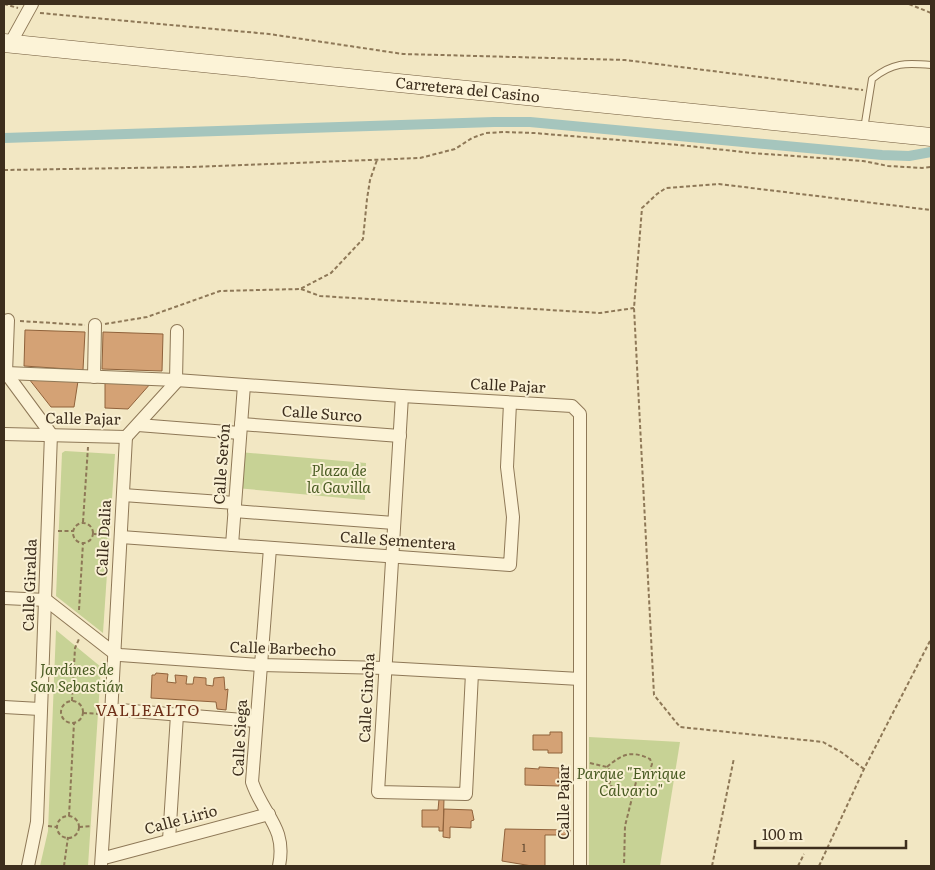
<svg xmlns="http://www.w3.org/2000/svg" width="935" height="870" viewBox="0 0 935 870" font-family="Literata,serif">
	<rect width="100%" height="100%" fill="#f2e7c3"/>
	<g fill="#c7d295">
		<path d="M65,451L115,454L103,633L56,596L62,453Z"/>
		<path d="M239,452L366,463L365,500L236,488Z"/>
		<path d="M56,630L101,667L88,866H40L48,831Z"/>
		<path d="M589,737L680,742L660,866H589Z"/>
	</g>
	<g fill="none" stroke-linecap="round" stroke-linejoin="round">
		<path stroke="#a5c5bd" stroke-width="10" d="M4,138L494,122H530L882,155L909,156L931,152"/>
	</g>
	<g fill="#d4a275" stroke="#90623b">
		<path d="M25,330L85,332L83,370L24,366Z"/>
		<path d="M103,332L163,334L162,371L102,369Z"/>
		<path d="M29,379L78,381L74,407H51Z"/>
		<path d="M105,382L151,383L128,409L105,408Z"/>
		<path d="M156,673L168,674L167,682L176,683L175,675L187,676L186,684H193L194,677L206,678V685L213,686L214,678L224,677L225,690L228,689L226,710L217,709L216,702L151,698L152,675H155Z"/>
		<path d="M550,732H562V753H548V750H533V735H550Z"/>
		<path d="M539,767L559,768V786L525,785V768L539,769Z"/>
		<path d="M439,799H444L443,831H439V827H422V810H438Z"/>
		<path d="M444,809L472,810L474,820L471,821V828L450,827V838L443,837Z"/>
		<path d="M505,829L570,830V835H545V866H532L502,861Z"/>
	</g>
	<g fill="none" stroke-linecap="round" stroke-linejoin="round">
		<g stroke="#8e7857" stroke-width="8">
			<path id="lane" d="M864,129L872,79C893,62 906,63 931,65"/>
		</g>
		<g stroke="#8e7857" stroke-width="14">
			<g id="street">
				<path d="M10,44L32,4"/>
				<path d="M8,320L6,373L51,434L37,822L28,866"/>
				<path d="M6,373L176,380L402,396L572,406L580,414V866"/>
				<path d="M94,377L95,325"/>
				<path d="M176,380L177,331"/>
				<path d="M402,396L378,792L466,794L472,673"/>
				<path d="M241,424L400,436"/>
				<path d="M138,425L240,433"/>
				<path d="M4,434L126,437L178,380"/>
				<path d="M123,495L235,503"/>
				<path d="M234,511L394,523"/>
				<path d="M121,537L510,565L513,517L507,467L510,403"/>
				<path d="M232,545L244,385"/>
				<path d="M270,548L252,782C263,815 287,827 279,866"/>
				<path d="M4,598L46,600L114,653L120,655L261,665L385,668L580,679"/>
				<path d="M4,707L40,709"/>
				<path d="M111,711L120,710L256,721"/>
				<path d="M169,840L177,715"/>
				<path d="M102,857H108L269,814"/>
				<path d="M101,866L111,715L126,437"/>
			</g>
		</g>
		<g stroke="#70593b" stroke-width="19">
			<g id="secondary">
				<path id="s1" d="M4,43L931,137"/>
			</g>
		</g>
		<g stroke="#8e7857" stroke-width="2" stroke-dasharray="4 2.5" stroke-linecap="butt">
			<path d="M4,4L18,8"/>
			<path d="M909,4L931,13"/>
			<path d="M40,13L269,34L403,54L625,60L863,90"/>
			<path d="M4,170L193,167L420,158L455,149L472,138L486,133L505,132L534,133L679,145L752,153L863,161L888,166L922,168L931,167"/>
			<path d="M301,289L320,296L600,313L634,308"/>
			<path d="M20,321L85,325"/>
			<path d="M105,324L147,317L220,291L300,289L331,273L363,239L367,199L370,180L377,160"/>
			<path d="M83,522L88,447"/>
			<circle cx="83" cy="533" r="10"/>
			<path d="M58,531H73"/>
			<path d="M94,534L109,535"/>
			<path d="M79,610L83,543"/>
			<path d="M72,701L75,648L79,639"/>
			<circle cx="72" cy="712" r="11"/>
			<path d="M83,713L101,714"/>
			<path d="M590,763L607,767L612,773L609,785L632,797"/>
			<path d="M607,767C622,754 631,750 650,759L652,764L650,770L636,782L625,826L624,866"/>
			<path d="M864,769L841,752L823,742L680,727L654,695L634,308L642,208L657,194L666,188L719,184L931,210"/>
			<path d="M69,816L74,723"/>
			<circle cx="68" cy="827" r="11"/>
			<path d="M48,826L58,827"/>
			<path d="M79,827L92,826"/>
			<path d="M64,866L68,837"/>
			<path d="M712,866L734,758"/>
			<path d="M798,866L804,854"/>
			<path d="M819,866L864,769L931,639"/>
		</g>
		<use href="#lane" stroke="#fcf3d7" stroke-width="6"/>
		<use href="#street" stroke="#fcf3d7" stroke-width="12"/>
		<use href="#secondary" stroke="#fcf3d7" stroke-width="18"/>
	</g>
	<g text-anchor="middle" stroke-width="4" stroke-linejoin="round" paint-order="stroke">
		<g font-size="12" fill="#634b33">
			<text x="524" y="852">1</text>
		</g>
		<g font-size="15" fill="#3d2e1d" stroke="#f9f0d3">
			<text dy="5" stroke="none"><textPath href="#s1" startOffset="466">Carretera del Casino</textPath></text>
			<text transform="translate(508 386) rotate(3)" y="5">Calle Pajar</text>
			<text transform="translate(322 414) rotate(4)" y="5">Calle Surco</text>
			<text transform="translate(83 419) rotate(1)" y="5">Calle Pajar</text>
			<text transform="translate(222 464) rotate(-86)" y="5">Calle Serón</text>
			<text transform="translate(104 538) rotate(-87)" y="5">Calle Dalia</text>
			<text transform="translate(398 541) rotate(4)" y="5">Calle Sementera</text>
			<text transform="translate(30 585) rotate(-88)" y="5">Calle Giralda</text>
			<text transform="translate(283 649) rotate(2)" y="5">Calle Barbecho</text>
			<text transform="translate(367 698) rotate(-87)" y="5">Calle Cincha</text>
			<text transform="translate(240 738) rotate(-87)" y="5">Calle Siega</text>
			<text transform="translate(564 802) rotate(-90)" y="5">Calle Pajar</text>
			<text transform="translate(181 820) rotate(-15)" y="5">Calle Lirio</text>
		</g>
		<g font-size="15" font-style="italic" fill="#495b22" stroke="#f9f0d3">
			<text x="339" y="476">Plaza de<tspan x="339" dy="17">la Gavilla</tspan></text>
			<text x="77" y="675">Jardínes de<tspan x="77" dy="17">San Sebastián</tspan></text>
			<text x="631" y="779">Parque "Enrique<tspan x="631" dy="17">Calvario"</tspan></text>
		</g>
		<g font-size="16" letter-spacing="1" fill="#6e2f18" stroke="#f9f0d3">
			<text x="148" y="716">VALLEALTO</text>
		</g>
	</g>
	<rect width="935" height="870" fill="none" stroke="#3d2e1d" stroke-width="10"/>
	<path d="M755 840v8h151v-8" fill="none" stroke="#3d2e1d" stroke-width="2.5"/>
	<text x="762" y="840" font-size="15" fill="#3d2e1d" stroke="#f9f0d3" stroke-width="4" paint-order="stroke">100 m</text>
</svg>
